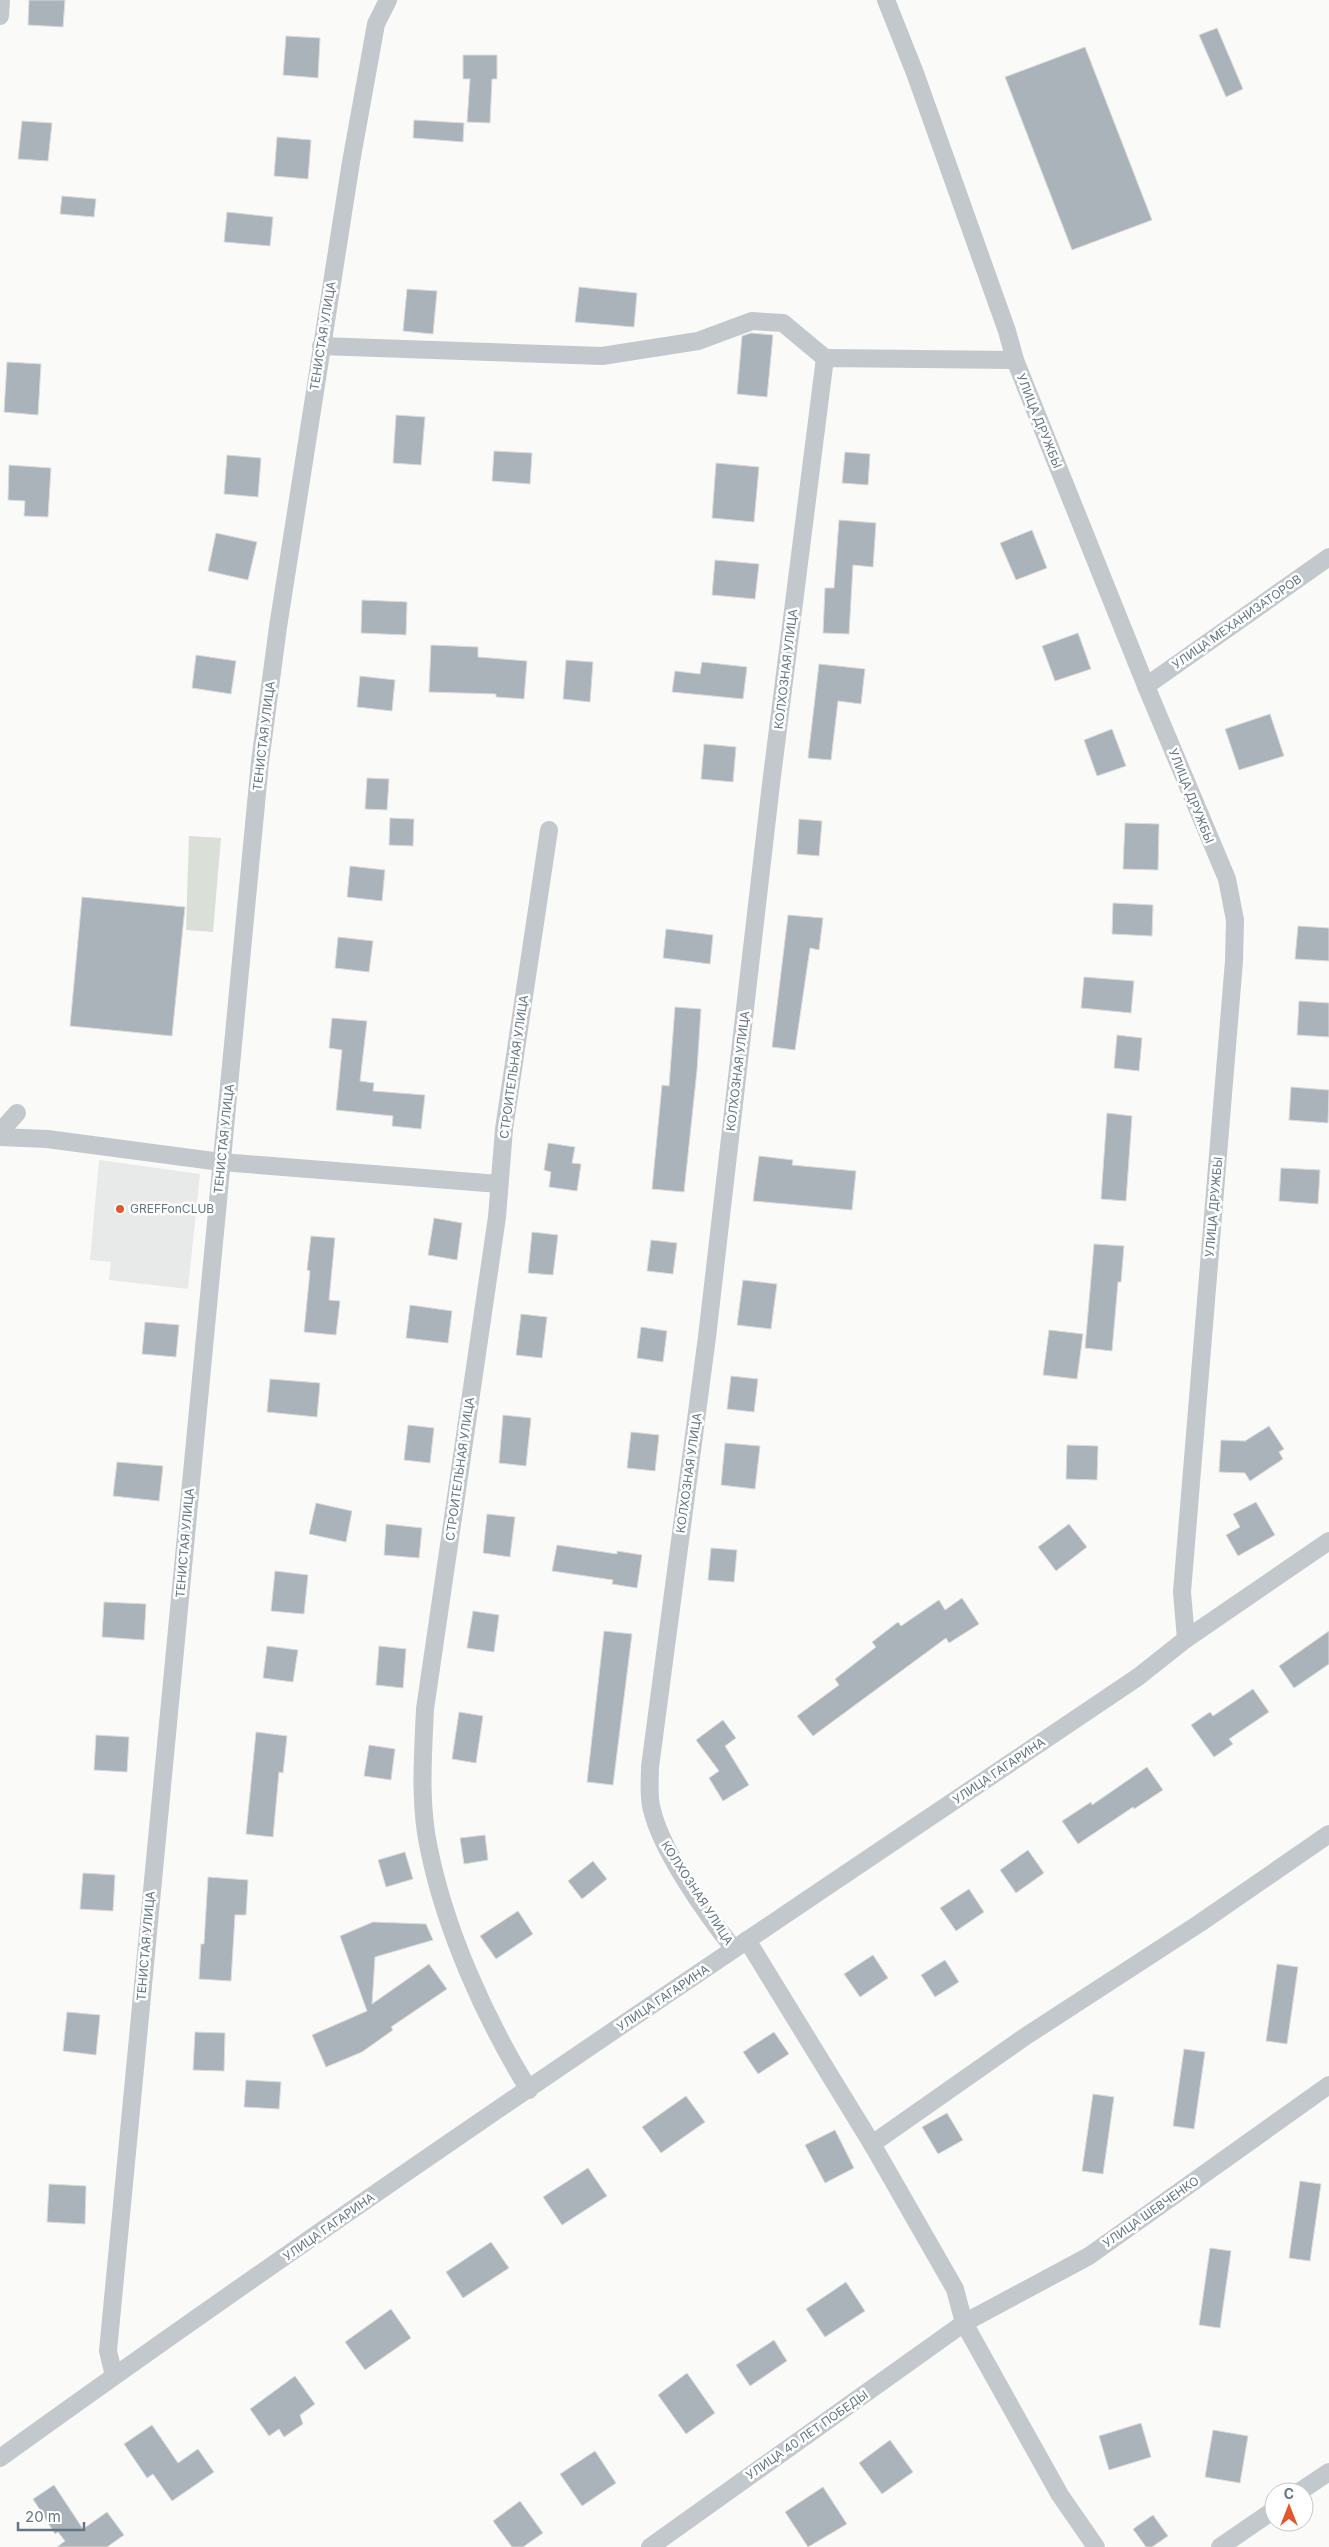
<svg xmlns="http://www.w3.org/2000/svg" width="1329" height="2547" viewBox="0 0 1329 2547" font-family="Inter,sans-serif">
	<rect width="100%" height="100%" fill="#fafaf8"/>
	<path fill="#e8e9e9" d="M99,1160L200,1174L188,1289L109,1280L111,1262L90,1260Z"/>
	<path fill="#dadfd7" d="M189,836L221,838L213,932L186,930Z"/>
	<g fill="#aab3b9" stroke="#dcdcda">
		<path d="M29,0H65L63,27L28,25Z"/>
		<path d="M1217,28L1243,89L1226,97L1199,35Z"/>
		<path d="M286,36L320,38L318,78L283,75Z"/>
		<path d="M1085,47L1152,220L1072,250L1005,77Z"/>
		<path d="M463,55H497V79H492L490,123L467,122L470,79H463Z"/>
		<path d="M414,120L464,123L463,142L413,138Z"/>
		<path d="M22,121L52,123L48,161L18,159Z"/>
		<path d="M277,137L311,140L308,179L274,176Z"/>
		<path d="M62,196L96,199L94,217L60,214Z"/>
		<path d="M227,212L273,217L270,246L224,242Z"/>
		<path d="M579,287L637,293L634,327L575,322Z"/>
		<path d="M407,289L437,291L433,334L403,331Z"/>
		<path d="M751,333L773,335L767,397L737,394L742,336Z"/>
		<path d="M7,362L41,364L38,415L4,412Z"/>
		<path d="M396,415L425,417L421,465L393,463Z"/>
		<path d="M494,451L532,453L530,484L492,481Z"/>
		<path d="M845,452L870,454L868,485L842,483Z"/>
		<path d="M227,455L261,458L258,497L224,494Z"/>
		<path d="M716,463L759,467L754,522L712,518Z"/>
		<path d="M9,465L51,468L48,517L24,516L25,501L8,500Z"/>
		<path d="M839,520L876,523L873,567L853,565L849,634L823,633L825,588H834Z"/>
		<path d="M1032,530L1047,568L1016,580L1000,543Z"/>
		<path d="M216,533L257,542L248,580L208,571Z"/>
		<path d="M715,560L759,564L755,599L712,595Z"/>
		<path d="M362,600L407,602L406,635L361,633Z"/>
		<path d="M1078,633L1091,669L1055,681L1042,646Z"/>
		<path d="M431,645L478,647V657L527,661L524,699L496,697V694L429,692Z"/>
		<path d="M196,655L236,661L231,694L192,688Z"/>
		<path d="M566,660L593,662L590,702L563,699Z"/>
		<path d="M702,662L747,667L743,699L672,692L675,671L700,674Z"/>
		<path d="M819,664L865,669L861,704L838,701L831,760L808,758Z"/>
		<path d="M360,676L395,680L392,711L357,707Z"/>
		<path d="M1270,714L1284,756L1239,770L1225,729Z"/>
		<path d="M1112,729L1126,766L1097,776L1084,740Z"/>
		<path d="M704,744L736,747L733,782L701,779Z"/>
		<path d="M367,778L389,779L387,810L365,809Z"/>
		<path d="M390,818L414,819L413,846L389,845Z"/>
		<path d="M799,819L822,821L819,856L797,854Z"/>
		<path d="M1125,823L1159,824L1158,870L1123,869Z"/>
		<path d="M350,866L385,870L382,901L347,897Z"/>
		<path d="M82,897L185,907L172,1036L70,1026Z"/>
		<path d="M1113,903L1153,905L1152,936L1112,934Z"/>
		<path d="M788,915L823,918L819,950L810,948L795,1050L772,1047Z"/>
		<path d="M1298,926L1329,928V961L1295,959Z"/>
		<path d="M666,929L713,935L710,964L663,958Z"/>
		<path d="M338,937L373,941L369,972L335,968Z"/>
		<path d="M1084,977L1134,981L1131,1013L1081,1008Z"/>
		<path d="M1299,1001L1329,1003V1037L1297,1035Z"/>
		<path d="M675,1007L701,1009L697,1070L684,1192L652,1189L662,1085L669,1086Z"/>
		<path d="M332,1018L367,1021L360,1081L374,1083L373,1091L425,1095L421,1129L392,1126L393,1116L336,1110L342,1050L329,1048Z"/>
		<path d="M1117,1035L1142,1038L1139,1071L1114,1068Z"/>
		<path d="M1291,1087L1329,1090L1328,1123L1289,1120Z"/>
		<path d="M1107,1113L1132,1116L1126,1201L1101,1199Z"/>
		<path d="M548,1143L575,1147L572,1163L581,1164L577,1191L549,1187L551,1172L544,1170Z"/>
		<path d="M759,1156L793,1160L792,1165L856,1171L852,1210L753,1201Z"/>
		<path d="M1281,1168L1320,1170L1318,1204L1279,1201Z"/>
		<path d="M434,1218L462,1223L457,1260L428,1255Z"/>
		<path d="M532,1232L558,1235L553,1275L528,1273Z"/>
		<path d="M311,1236L335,1238L329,1300L340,1301L336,1335L304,1332L310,1271L307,1270Z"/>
		<path d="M651,1240L677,1243L673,1274L647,1271Z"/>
		<path d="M1094,1244L1124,1246L1121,1282H1118L1112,1351L1085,1348Z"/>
		<path d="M743,1280L777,1284L771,1329L737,1325Z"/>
		<path d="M410,1305L452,1311L448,1343L406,1338Z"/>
		<path d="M521,1314L547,1317L542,1358L516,1355Z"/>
		<path d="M145,1322L179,1325L176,1357L142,1354Z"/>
		<path d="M641,1327L667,1331L663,1362L637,1358Z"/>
		<path d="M1049,1330L1083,1334L1077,1379L1043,1375Z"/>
		<path d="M731,1376L758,1379L754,1412L727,1409Z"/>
		<path d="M270,1379L320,1383L317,1417L267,1412Z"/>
		<path d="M503,1415L531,1418L526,1466L499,1463Z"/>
		<path d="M408,1425L434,1428L430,1463L404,1460Z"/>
		<path d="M1269,1426L1284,1449L1279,1452L1283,1459L1250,1481L1245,1473L1219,1472L1221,1440L1245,1441Z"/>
		<path d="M631,1432L659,1435L655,1471L627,1468Z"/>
		<path d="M725,1443L760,1446L755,1489L721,1485Z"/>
		<path d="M1067,1445L1098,1446L1097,1480L1066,1479Z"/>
		<path d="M117,1462L163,1466L159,1501L113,1496Z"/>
		<path d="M1256,1502L1275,1535L1238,1556L1226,1535L1240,1527L1233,1514Z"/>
		<path d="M316,1503L352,1511L346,1542L309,1534Z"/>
		<path d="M487,1514L515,1517L510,1557L483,1553Z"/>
		<path d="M386,1524L422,1528L419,1558L384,1555Z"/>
		<path d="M1069,1524L1087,1547L1056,1571L1038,1547Z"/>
		<path d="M557,1545L617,1554V1551L642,1555L637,1588L612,1584L613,1580L552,1571Z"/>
		<path d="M711,1548L737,1550L734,1582L708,1580Z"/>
		<path d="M275,1571L308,1575L304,1614L271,1611Z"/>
		<path d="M962,1598L979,1624L949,1643L946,1638L813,1736L797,1716L839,1685L835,1679L876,1647L872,1642L898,1622L901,1626L939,1600L945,1610Z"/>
		<path d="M104,1602L146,1604L144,1640L102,1637Z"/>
		<path d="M473,1611L499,1615L494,1652L467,1648Z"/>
		<path d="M604,1631L632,1634L613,1785L587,1782Z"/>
		<path d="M1329,1631V1664L1294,1688L1279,1666Z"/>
		<path d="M267,1646L298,1650L293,1682L263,1678Z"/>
		<path d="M379,1646L406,1649L403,1688L376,1685Z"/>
		<path d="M1253,1689L1269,1712L1229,1739L1233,1744L1214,1757L1191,1725L1210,1712L1213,1716Z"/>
		<path d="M459,1712L483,1716L476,1763L452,1759Z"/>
		<path d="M723,1720L736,1738L725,1746L749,1785L723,1801L709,1778L719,1771L696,1740Z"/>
		<path d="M256,1732L287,1736L283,1773L279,1772L273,1837L246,1834Z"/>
		<path d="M96,1735L129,1737L127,1772L94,1770Z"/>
		<path d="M369,1745L395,1749L391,1780L364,1776Z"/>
		<path d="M1147,1767L1163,1790L1134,1809L1133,1807L1078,1844L1062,1821L1091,1802L1092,1805Z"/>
		<path d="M485,1835L488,1860L464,1864L460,1838Z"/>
		<path d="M1028,1850L1044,1873L1016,1893L1000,1870Z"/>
		<path d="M405,1852L413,1879L386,1887L378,1860Z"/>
		<path d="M593,1861L607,1879L582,1899L568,1881Z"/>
		<path d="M83,1873L115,1875L113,1911L80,1909Z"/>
		<path d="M208,1877L248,1880L246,1915H235L231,1981L199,1979L201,1944H204Z"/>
		<path d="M969,1889L984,1912L956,1931L940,1908Z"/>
		<path d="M518,1911L533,1934L496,1959L480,1936Z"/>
		<path d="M373,1922L426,1924L433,1940L375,1957L372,2004L429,1964L447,1989L391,2027L393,2030L362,2052L326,2067L312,2035L367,2011L340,1936Z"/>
		<path d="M873,1955L888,1978L860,1997L844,1974Z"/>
		<path d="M945,1960L959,1982L935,1997L921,1975Z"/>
		<path d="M1277,1964L1298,1967L1287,2044L1266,2041Z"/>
		<path d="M67,2012L100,2015L96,2055L63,2051Z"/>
		<path d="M195,2032L225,2033L224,2071L193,2070Z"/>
		<path d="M774,2032L789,2054L758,2074L743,2052Z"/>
		<path d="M1184,2049L1205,2052L1194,2129L1173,2126Z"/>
		<path d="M246,2080L281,2082L279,2109L244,2107Z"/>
		<path d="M1093,2094L1114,2097L1103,2174L1082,2171Z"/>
		<path d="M686,2096L705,2122L661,2153L642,2127Z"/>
		<path d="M947,2113L963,2140L938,2154L922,2127Z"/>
		<path d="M835,2130L854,2168L825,2183L805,2145Z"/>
		<path d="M588,2168L607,2196L562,2225L543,2197Z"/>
		<path d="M1300,2181L1321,2184L1310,2261L1289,2258Z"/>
		<path d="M49,2184L86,2186L85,2224L47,2222Z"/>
		<path d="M491,2242L509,2268L463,2298L446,2272Z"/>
		<path d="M1210,2248L1231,2251L1220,2328L1199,2325Z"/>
		<path d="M846,2282L865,2311L825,2337L806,2309Z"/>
		<path d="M391,2309L411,2338L365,2370L345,2342Z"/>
		<path d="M774,2340L787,2361L750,2386L736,2365Z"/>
		<path d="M687,2373L715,2413L686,2434L658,2395Z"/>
		<path d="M295,2376L315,2404L300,2415L303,2424L284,2437L279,2429L269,2436L250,2409Z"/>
		<path d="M1141,2423L1151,2457L1109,2470L1099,2436Z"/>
		<path d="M152,2425L178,2463L198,2449L214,2472L172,2501L153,2474L147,2478L124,2444Z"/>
		<path d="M1213,2430L1248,2436L1240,2483L1205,2477Z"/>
		<path d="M890,2440L913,2472L882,2494L859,2463Z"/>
		<path d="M595,2451L616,2483L582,2506L560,2474Z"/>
		<path d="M54,2485L83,2529L107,2512L124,2535L107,2547H57L65,2541L58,2532L55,2534L33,2499Z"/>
		<path d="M823,2487L847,2524L808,2547L785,2512Z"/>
		<path d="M520,2501L543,2533L523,2547H512L493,2521Z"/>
		<path d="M1153,2515L1168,2536L1152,2547H1146L1133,2529Z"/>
	</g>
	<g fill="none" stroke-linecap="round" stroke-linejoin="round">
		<g stroke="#c3c8cc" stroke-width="18">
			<path d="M886,0L915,73L1007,331L1015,360L1146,686L1227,879L1235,920L1234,961L1182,1592L1186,1639"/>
			<path d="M0,16L1,0"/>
			<path d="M321,346L602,356L698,341L752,321L783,323L825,358"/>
			<path d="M1146,686L1329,557"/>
			<path d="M0,1132L17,1113"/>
			<path d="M0,1137L47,1139L221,1162L499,1184"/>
			<path d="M747,1940L872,2144L955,2289L964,2323L1060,2495L1096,2547"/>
			<path d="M734,1949C707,1915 662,1852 652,1810C648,1797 650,1781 650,1767L707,1337L771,784L825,358L1015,360"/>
			<path d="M529,2090C485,2018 446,1932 429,1849C419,1804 423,1755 425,1709L497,1217L504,1129L549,830"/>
			<path d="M872,2144L1026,2036L1200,1923L1329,1834"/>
			<path d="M114,2376L108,2351L260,762L278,627L351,162L376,24L388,0"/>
			<path d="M0,2458C373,2189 757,1934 1138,1677L1186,1639L1329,1541"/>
			<path d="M1299,2492L1329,2472"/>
			<path d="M650,2547L964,2323L1089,2256L1329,2085"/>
			<path d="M1220,2547L1274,2510"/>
		</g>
	</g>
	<circle fill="#e4572e" stroke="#fff" stroke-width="2" cx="120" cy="1209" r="5"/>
	<g text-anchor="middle" stroke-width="5" stroke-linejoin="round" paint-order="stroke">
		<g font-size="12" fill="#657683" stroke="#fff">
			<text transform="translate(323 336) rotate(-81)" y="4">ТЕНИСТАЯ УЛИЦА</text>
			<text transform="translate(1039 421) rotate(68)" y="4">УЛИЦА ДРУЖБЫ</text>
			<text transform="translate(1237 622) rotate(-35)" y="4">УЛИЦА МЕХАНИЗАТОРОВ</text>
			<text transform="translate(786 669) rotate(-83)" y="4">КОЛХОЗНАЯ УЛИЦА</text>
			<text transform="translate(264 736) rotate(-83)" y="4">ТЕНИСТАЯ УЛИЦА</text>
			<text transform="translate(1191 796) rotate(68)" y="4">УЛИЦА ДРУЖБЫ</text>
			<text transform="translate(514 1067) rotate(-82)" y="4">СТРОИТЕЛЬНАЯ УЛИЦА</text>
			<text transform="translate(738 1071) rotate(-83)" y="4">КОЛХОЗНАЯ УЛИЦА</text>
			<text transform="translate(224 1139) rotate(-84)" y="4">ТЕНИСТАЯ УЛИЦА</text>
			<text transform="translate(1214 1207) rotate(-85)" y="4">УЛИЦА ДРУЖБЫ</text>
			<text transform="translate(460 1469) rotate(-82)" y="4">СТРОИТЕЛЬНАЯ УЛИЦА</text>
			<text transform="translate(689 1473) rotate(-82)" y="4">КОЛХОЗНАЯ УЛИЦА</text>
			<text transform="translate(185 1543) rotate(-85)" y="4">ТЕНИСТАЯ УЛИЦА</text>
			<text transform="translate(999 1771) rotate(-34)" y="4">УЛИЦА ГАГАРИНА</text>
			<text transform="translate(697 1893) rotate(57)" y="4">КОЛХОЗНАЯ УЛИЦА</text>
			<text transform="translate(146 1946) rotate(-85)" y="4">ТЕНИСТАЯ УЛИЦА</text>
			<text transform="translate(663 1998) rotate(-34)" y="4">УЛИЦА ГАГАРИНА</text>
			<text transform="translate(1151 2212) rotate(-35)" y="4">УЛИЦА ШЕВЧЕНКО</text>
			<text transform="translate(329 2227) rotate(-35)" y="4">УЛИЦА ГАГАРИНА</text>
			<text transform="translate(807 2435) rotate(-35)" y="4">УЛИЦА 40 ЛЕТ ПОБЕДЫ</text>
		</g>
		<g font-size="12" fill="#657683" stroke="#fff" text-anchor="start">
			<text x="130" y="1213">GREFFonCLUB</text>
		</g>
	</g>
	<g transform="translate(1289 2507)"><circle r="24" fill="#ffffff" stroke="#c1c8cd"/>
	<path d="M0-4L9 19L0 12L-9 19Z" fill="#e4572e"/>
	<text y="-8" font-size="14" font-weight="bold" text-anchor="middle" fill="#657683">С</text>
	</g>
	<path d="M18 2522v8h66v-8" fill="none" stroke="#657683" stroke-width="2.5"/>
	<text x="25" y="2522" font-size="15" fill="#657683" stroke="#ffffff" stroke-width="4" paint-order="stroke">20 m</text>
</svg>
